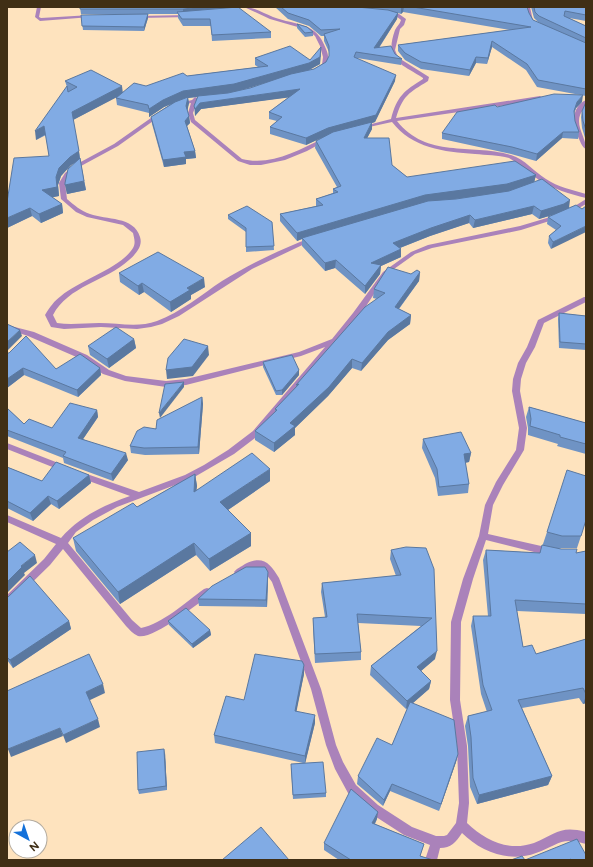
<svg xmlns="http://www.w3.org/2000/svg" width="593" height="867" viewBox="0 0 593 867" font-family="Figtree,sans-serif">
	<rect width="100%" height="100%" fill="#fee3be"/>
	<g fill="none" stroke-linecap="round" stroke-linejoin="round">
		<g fill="#aa82ba" fill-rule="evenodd">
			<path d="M37,7H41L39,17L41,18L91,15L93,16L91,17L40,21L35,17Z"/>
			<path d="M244,7C254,7 263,13 273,17C297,26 316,21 326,49C329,56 329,61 326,67L318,71L315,69L322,65L323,57L320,46L315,36L308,30L270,19Z"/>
			<path d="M526,7H530L533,21L529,20Z"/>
			<path d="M385,13L399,14L406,19L404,25L400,29L395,50L397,55L402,60L429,77L428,81C409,93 403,95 396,118L540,96L543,98L540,100L397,121C427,159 471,143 511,155C525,159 534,172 546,179C558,187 572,190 586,194V198C570,194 553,189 539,180C529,173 520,164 509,158C498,155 486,155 475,154C444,152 412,148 392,122L360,129V127L391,119C397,96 404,91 423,79V78C400,63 384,61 395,30C397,26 400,24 401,20L396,16L385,15Z"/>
			<path d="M189,15L191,16V17L138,18L136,17L138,16Z"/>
			<path d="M207,96L209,97V99L197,102L193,113L195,120L242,159C271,166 297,151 322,139L327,140L307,151L285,160L261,165H250L238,161L191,122L188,113L191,103L179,106L176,104L192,100L195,97L197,98Z"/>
			<path d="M586,100C586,108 579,112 579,121C579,131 586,139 586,149C582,147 581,143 579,139C573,125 570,108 586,100Z"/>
			<path d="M158,113L163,114L118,146L81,166L69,175L65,183L67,199C74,205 81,211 90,214C106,220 134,216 140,237C143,246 136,254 129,260C106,281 68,286 53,315L57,323C71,325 85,323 99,323C119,323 138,328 157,321C181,312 201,295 222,281C250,264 279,250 310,238H314L315,239L252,269L179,316L162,324L151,327L137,329L101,327L64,329L51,327L45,315C50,307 54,301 61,296C80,280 121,268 133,248C136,243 134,238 133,233L123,225L87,217L76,212L61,199L59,183L65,173L77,164L114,144Z"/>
			<path d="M586,199V204L572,212H568L567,211Z"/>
			<path d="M557,215L560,217L559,218L521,230L432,248L415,254L387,274L359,317L259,435L234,454L191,479L117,507L93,520L76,532L68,543L132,620L141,628C162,624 186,602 204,589L207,588L210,589L212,592L210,595C197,604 153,640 138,636C133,634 129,629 126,626L63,549L50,565L10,604L7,605V595L44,559L56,544L7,522V515L61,538C79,517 104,505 130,496L78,477L77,475L78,473H84L139,492L185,475L204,465L228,450L253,431L325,347L301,356L186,385L166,387L125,381L103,374L81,359L28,336L7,329V325L34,332L87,355L109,370L126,376L166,381L186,379L299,352L332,339L353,313L383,272L411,252L428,245L520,226Z"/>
			<path d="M584,297H586V302L544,323L535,347L526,363L521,379L520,391L527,428L524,450L503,485L493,505L488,534L550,548L553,549L554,552L553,555L550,556L486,540L473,579L461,622L460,700L467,746L469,803L467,823C485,840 508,852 534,843C556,834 560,825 586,832V844C561,836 558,845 536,853C510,863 481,852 462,833C456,842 451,848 440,848L437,860H425L430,845L404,835L370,813L348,793L335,769L326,745L311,689L272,582L264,571L260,567L255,568L239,576L236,575L234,572C237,568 241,567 245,564C263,555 270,563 279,578L321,689L336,745L343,762L356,785L378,805L412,827L436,836H444L447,835L456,823L459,803L457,746L450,700L451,622L463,579L479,536L485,505L496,482L516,450L519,428L512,391L513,379L518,363L527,347L538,320Z"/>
			<path d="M7,443L66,466L67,468L66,470H60L7,449Z"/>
		</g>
	</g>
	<g fill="#6f93c4" fill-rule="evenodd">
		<path d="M80,7H232V8L271,32V38L212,41L211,26H183L178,18V14H81Z"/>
		<path d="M275,7H527L529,13L533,20L546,26L538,22L534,18L531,7H586V21L569,18L586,26V96L537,87L526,70L492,47L487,64L476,63L469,76L421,69L405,60L398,51V45L510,30L403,12L401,14L398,13L397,19L379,48L395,54L402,59L401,65L357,58L395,81L375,122L372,123V129L367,138L392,165L407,177L536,175L534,182L569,208L565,210L576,205L551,249L548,243L549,236L556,230L547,224L548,217L556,214L539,219L532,214L473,228L469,223L430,236L400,248L401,249V257L381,266L380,274L365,294L335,268L325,271L302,246V239L297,241L280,221V214L316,206V199L333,193V189L337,187L315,148L316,141L329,134L306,145L270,134V127L277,121L269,119V112L289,97L201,109L195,116L194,106L197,97L188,98L189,103L187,110L189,116L190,123L187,126L195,151L196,158L186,159V164L164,167L152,124L151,117L171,104L164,107L149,117V113L117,105L116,98L118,96L73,120L86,190L67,194L65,183L75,163L71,165L61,176L58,185L59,196L52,197L62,204L63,213L41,223L32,216L7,228L49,156L46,135L36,140L67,87L65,81L123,92L187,76L258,67L255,65V58L310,60L321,54L320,64L309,70L314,69L326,62L329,57V52L324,41V36H321L309,26L288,19ZM271,81L250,88L237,91Z"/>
		<path d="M148,14V18L144,31L83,30L81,15Z"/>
		<path d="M297,24L313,32V36L305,37L297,28Z"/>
		<path d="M582,102L576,108L574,113L575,121L579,132L578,139L562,138L536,161L511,154L442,139V133Z"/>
		<path d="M586,102V141L582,128L581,117L582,111Z"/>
		<path d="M228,215L272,222L274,250L246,252V232L228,219Z"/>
		<path d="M420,272L419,281L399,309L411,315L410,324L388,340L361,371L352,368L328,396L295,428V435L274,452L255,440V431L275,412V409L296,387V385L377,299L373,298L374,289L411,274Z"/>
		<path d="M119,273L205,287L191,295V299L171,312L144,292L139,295L120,282Z"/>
		<path d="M559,313L586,316V350L559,348L558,319Z"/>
		<path d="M134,339L136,348L109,368L90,355L88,346Z"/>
		<path d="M7,353L56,369L100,368L101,375L78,397L24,375L7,388Z"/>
		<path d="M263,362L299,375L282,395H276L263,367Z"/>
		<path d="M202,397L203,404L199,454L145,455L131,453L130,446Z"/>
		<path d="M529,407L586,423V454L557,446L558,444L528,435V428L526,417Z"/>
		<path d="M7,408L24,424L52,428L97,410L98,417L83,439L128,460L113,481L64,463L63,458L7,436Z"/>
		<path d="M423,439L471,453L469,462L465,463L469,484L468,493L438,496L435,478L422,448Z"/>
		<path d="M7,467L42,481L89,475L91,483L59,509L51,504L33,521L7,508Z"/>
		<path d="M195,474L197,486L196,490L270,481L228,510L251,533V546L210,571L196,555L120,604L76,551L73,538L137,507Z"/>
		<path d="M547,532L581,536L577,548H558L576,553L586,551V614L517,611L523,647L536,654L586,639V703L583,704L579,698L522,708L552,776L548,785L477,804L470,787L468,746L465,726L468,716L487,712L481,694L471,626L473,616H488L483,560L486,550L540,553Z"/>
		<path d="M426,548L435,659L421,671L431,681L429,689L413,703L458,754L456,762L439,811L390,791L383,806L357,784L358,776L392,745L408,707L406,709L370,675L371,666L421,626L358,623L361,652V660L315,663L313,627V618L325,617L321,592L322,583L396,576L390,559L391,550Z"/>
		<path d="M268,572V579L267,607L199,606L198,599Z"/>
		<path d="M7,597L69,621L71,629L13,668L7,660Z"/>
		<path d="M168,621L210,630L211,635L193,648L169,625Z"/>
		<path d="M304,674L296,711L315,723L305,763L326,793V797L293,799L291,768L303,763L215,743L214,735L244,700Z"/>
		<path d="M165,753L167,790L139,794L138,790Z"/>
		<path d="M377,819L375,824L424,844L420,856L433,860H339L324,850V843Z"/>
	</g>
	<g fill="#5a78a0">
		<path d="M203,7H232V9L183,14V9Z"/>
		<path d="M403,7H404L403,12L401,14V8Z"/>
		<path d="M398,13L397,19L374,55V48Z"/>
		<path d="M148,14V18L144,31V27Z"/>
		<path d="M492,41V47L487,64L488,58Z"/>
		<path d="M321,47L320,64L309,70L235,92L188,98L189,103L187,113L184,99L164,107L149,117V109L163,100L183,91L309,63Z"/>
		<path d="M476,57V63L469,76L470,70Z"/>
		<path d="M396,75L395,81L375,122L372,123V129L363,146L364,138L372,123L328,135L306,145V138Z"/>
		<path d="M122,86L123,94L73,120L72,112Z"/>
		<path d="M300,89V96L201,109L195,116V109L200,103Z"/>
		<path d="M583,95L582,102L576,108L573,117L577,102Z"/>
		<path d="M189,116L190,123L185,128V121Z"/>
		<path d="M44,126L46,134L36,140L35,131Z"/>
		<path d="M563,132L562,138L536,161L537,154Z"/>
		<path d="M79,151L80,160L71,165L61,176L58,185L59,196L44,199L42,190L59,168L70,157Z"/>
		<path d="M195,151L196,158L186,159V164L164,167L163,160L184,152Z"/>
		<path d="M536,175L534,183L506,192L425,203L302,238V239L297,241V233L425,195Z"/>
		<path d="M84,181L86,190L67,194L65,185Z"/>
		<path d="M570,200L569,208L562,212L539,219L541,211Z"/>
		<path d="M62,204L63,213L41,223L39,214Z"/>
		<path d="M534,206L532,214L473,228L475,220Z"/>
		<path d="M30,208L32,216L7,228V218Z"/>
		<path d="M470,215L469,223L430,236L392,251L393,243L431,228Z"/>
		<path d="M586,226V232L551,249L553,242Z"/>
		<path d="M401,249V257L381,266L380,274L365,294V286L371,263Z"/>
		<path d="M336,260L335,268L325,271V263Z"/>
		<path d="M420,272L419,281L394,315L395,307Z"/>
		<path d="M204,278L205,287L191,295V299L171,312L170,302L187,288Z"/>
		<path d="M142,283L144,292L139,295L138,286Z"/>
		<path d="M411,315L410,324L388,340L361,371L362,363L388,332Z"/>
		<path d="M20,330L22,336L7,351V342Z"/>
		<path d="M134,339L136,348L109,368L107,359Z"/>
		<path d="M208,346L209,355L193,376L167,379L166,370Z"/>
		<path d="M352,359V368L328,396L295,428V435L274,452V443L290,423Z"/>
		<path d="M23,368L24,375L7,388V379Z"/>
		<path d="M100,368L101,375L78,397L77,390Z"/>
		<path d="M299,370V375L282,395V390Z"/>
		<path d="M184,382V387L160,418L159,413Z"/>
		<path d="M202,397L203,404L199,454L198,447Z"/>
		<path d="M97,410L98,417L79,445L78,438Z"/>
		<path d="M126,453L128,460L113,481L111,474Z"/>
		<path d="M471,453L469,462L462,463L464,454Z"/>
		<path d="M270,469V481L222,514L220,502Z"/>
		<path d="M195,474L197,486L195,504L194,492Z"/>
		<path d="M89,475L91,483L59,509L57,501Z"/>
		<path d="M48,496L51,504L33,521L30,513Z"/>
		<path d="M251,533V546L210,571L209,559Z"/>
		<path d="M194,543L196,555L120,604L118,592Z"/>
		<path d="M35,555L37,563L24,573L25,575L7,593V582L21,566Z"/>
		<path d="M268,572V579L267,607L266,600Z"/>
		<path d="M69,621L71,629L13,668L10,660Z"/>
		<path d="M210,630L211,635L193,648L192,644Z"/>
		<path d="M437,651L435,659L415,676L417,667Z"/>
		<path d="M304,665V674L295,719V711Z"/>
		<path d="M431,681L429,689L406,709L407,701Z"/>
		<path d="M103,684L105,693L88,701L86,692Z"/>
		<path d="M586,696V703L583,704Z"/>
		<path d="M315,715V723L305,764V756Z"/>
		<path d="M98,719L100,727L66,743L63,735Z"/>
		<path d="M60,728L63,736L11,757L8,749Z"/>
		<path d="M164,749L165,753L167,790L166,786Z"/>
		<path d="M458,754L456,762L439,811L441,804Z"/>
		<path d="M552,776L548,785L477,804L479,795Z"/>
		<path d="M392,784L390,791L383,806L384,800Z"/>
		<path d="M378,812L377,819L371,830L372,823Z"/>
	</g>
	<g fill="#81abe4" stroke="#5a78a0">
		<path d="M80,7H203L183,9H80Z"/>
		<path d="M238,7L271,32L212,35L210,19H182L177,12Z"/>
		<path d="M281,7H357L388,10L398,13L374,48L391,46L395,54L402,59L356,52L354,57L396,75L376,115L328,128L306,138L270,127L282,117L269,112L300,89L200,103L195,109L194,106L198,96L228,93L250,88L291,74L314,69L326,62L329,56V46L324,34L340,29L321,30L309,20L288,13Z"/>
		<path d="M413,7H527L529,13L533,20L586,43V89L538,80L527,64L492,41L488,58L476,57L470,70L421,62L405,53L398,45L531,27Z"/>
		<path d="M534,7H586V15L565,11L564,16L586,26V38L539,16L535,12Z"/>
		<path d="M148,14L144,27L82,26L81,15Z"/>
		<path d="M297,24L307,27L313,32L305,33Z"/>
		<path d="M290,46L310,60L321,47L320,57L309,63L234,84L183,91L163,100L149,109L148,105L116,98L134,83L146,86L183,73L187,76L268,66L255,58Z"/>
		<path d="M91,70L122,86L72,112L79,151L70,157L59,168L56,177L57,187L42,190L62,204L39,214L30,208L7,218V202L14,158L49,156L44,126L35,131L67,86L68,92L77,87L65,81Z"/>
		<path d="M554,94L583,95L577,102L574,111L575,121L579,132H563L537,154L512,147L442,133L457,112L495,105L497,107Z"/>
		<path d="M188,97L186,106L189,116L185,121L195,151L184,152L186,157L163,160L151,117L175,102Z"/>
		<path d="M586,102V130L583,121L582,111Z"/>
		<path d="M372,122L364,138H389L392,165L407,177L515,161L536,175L507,184L425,195L297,233L280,214L323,205L316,199L338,192L333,189L341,186L316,141L333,132Z"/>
		<path d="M80,158L84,181L65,185V183L68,169Z"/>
		<path d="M542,179L570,200L564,204L541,211L534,206L475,220L470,215L431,228L393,243L401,249L371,263L381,265L365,286L336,260L325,263L302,238L428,201L456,199L509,191Z"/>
		<path d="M576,205L582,209L586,206V226L553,242L549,236L561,226L548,217Z"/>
		<path d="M247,206L272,222L274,246L246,247V228L228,215Z"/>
		<path d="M158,252L204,278L187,288L190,290L170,302L142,283L138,286L119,273Z"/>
		<path d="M388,267L411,274L417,270L420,272L395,307L411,315L388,332L362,363L352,359L329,387L290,423L295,426L274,443L255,431L277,410L275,409L299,384L296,385L365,307L385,293L374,289Z"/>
		<path d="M559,313L586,316V344L560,342Z"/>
		<path d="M7,324L20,330L7,342Z"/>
		<path d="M116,327L134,339L107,359L88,346Z"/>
		<path d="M26,336L56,369L80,354L100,368L77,390L23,368L7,379V353H9Z"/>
		<path d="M184,339L208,346L192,367L166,370L168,358Z"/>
		<path d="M292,355L299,370L282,390L276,391L263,362Z"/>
		<path d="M184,382L159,413L165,384Z"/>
		<path d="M202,397L198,447L144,448L130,446L137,431L144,427L156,429L157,420Z"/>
		<path d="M70,403L97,410L78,438L126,453L111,474L63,456L66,452L7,430V408L24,424L29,419L52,428Z"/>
		<path d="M529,407L586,423V444L560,437V435L530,426L531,419Z"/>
		<path d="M461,432L471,453L464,454L469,484L439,487L437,469L423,439Z"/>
		<path d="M252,453L270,469L220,502L251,533L209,559L194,543L118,592L73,538L133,503L137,507L195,474L194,492Z"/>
		<path d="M56,462L89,475L57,501L48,496L30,513L7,501V467L42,481Z"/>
		<path d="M567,470L586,476V520L581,536H562L547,532Z"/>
		<path d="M20,542L35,555L21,566L22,567L7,582V552Z"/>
		<path d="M542,545L561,549H577L576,553L586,551V604L515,600L523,647L532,645L536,654L586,639V694L583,688L518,700L552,776L479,795L473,778L471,737L468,716L492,710L483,685L473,616H491L486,550L540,553Z"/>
		<path d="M406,547L426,548L434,569L437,651L417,667L431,681L407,701L371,666L432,618L357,614L361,652L315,654L313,618L327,617L322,583L401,575L391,550Z"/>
		<path d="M246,567H265L268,572L266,600L198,599L212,586Z"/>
		<path d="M30,576L69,621L10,660L7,657V597H8Z"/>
		<path d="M186,608L210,630L192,644L168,621Z"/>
		<path d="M89,654L103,684L86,692L98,719L63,735L60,728L8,749L7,747V691Z"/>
		<path d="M255,654L302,661L304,665L295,711L315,715L305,756L214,735L226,696L244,700Z"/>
		<path d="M410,702L454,720L458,754L441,804L392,784L384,800L358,776L377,738L392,745Z"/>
		<path d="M164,749L166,786L138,790L137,752Z"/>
		<path d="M323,762L326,793L293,795L291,764Z"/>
		<path d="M351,789L378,812L372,823L424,844L420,856L433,860H351L324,843Z"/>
		<path d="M261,827L289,860H222Z"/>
		<path d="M577,839L586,855V860H572L570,859L571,860H525Z"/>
		<path d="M522,856L525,860H511Z"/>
	</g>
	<rect width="593" height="867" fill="none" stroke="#402f15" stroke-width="16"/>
	<g transform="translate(28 839) rotate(140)"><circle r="19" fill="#ffffff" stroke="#b3aca1"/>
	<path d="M0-3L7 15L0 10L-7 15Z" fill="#1371da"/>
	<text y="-6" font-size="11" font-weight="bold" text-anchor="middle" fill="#402f15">N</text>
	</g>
</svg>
